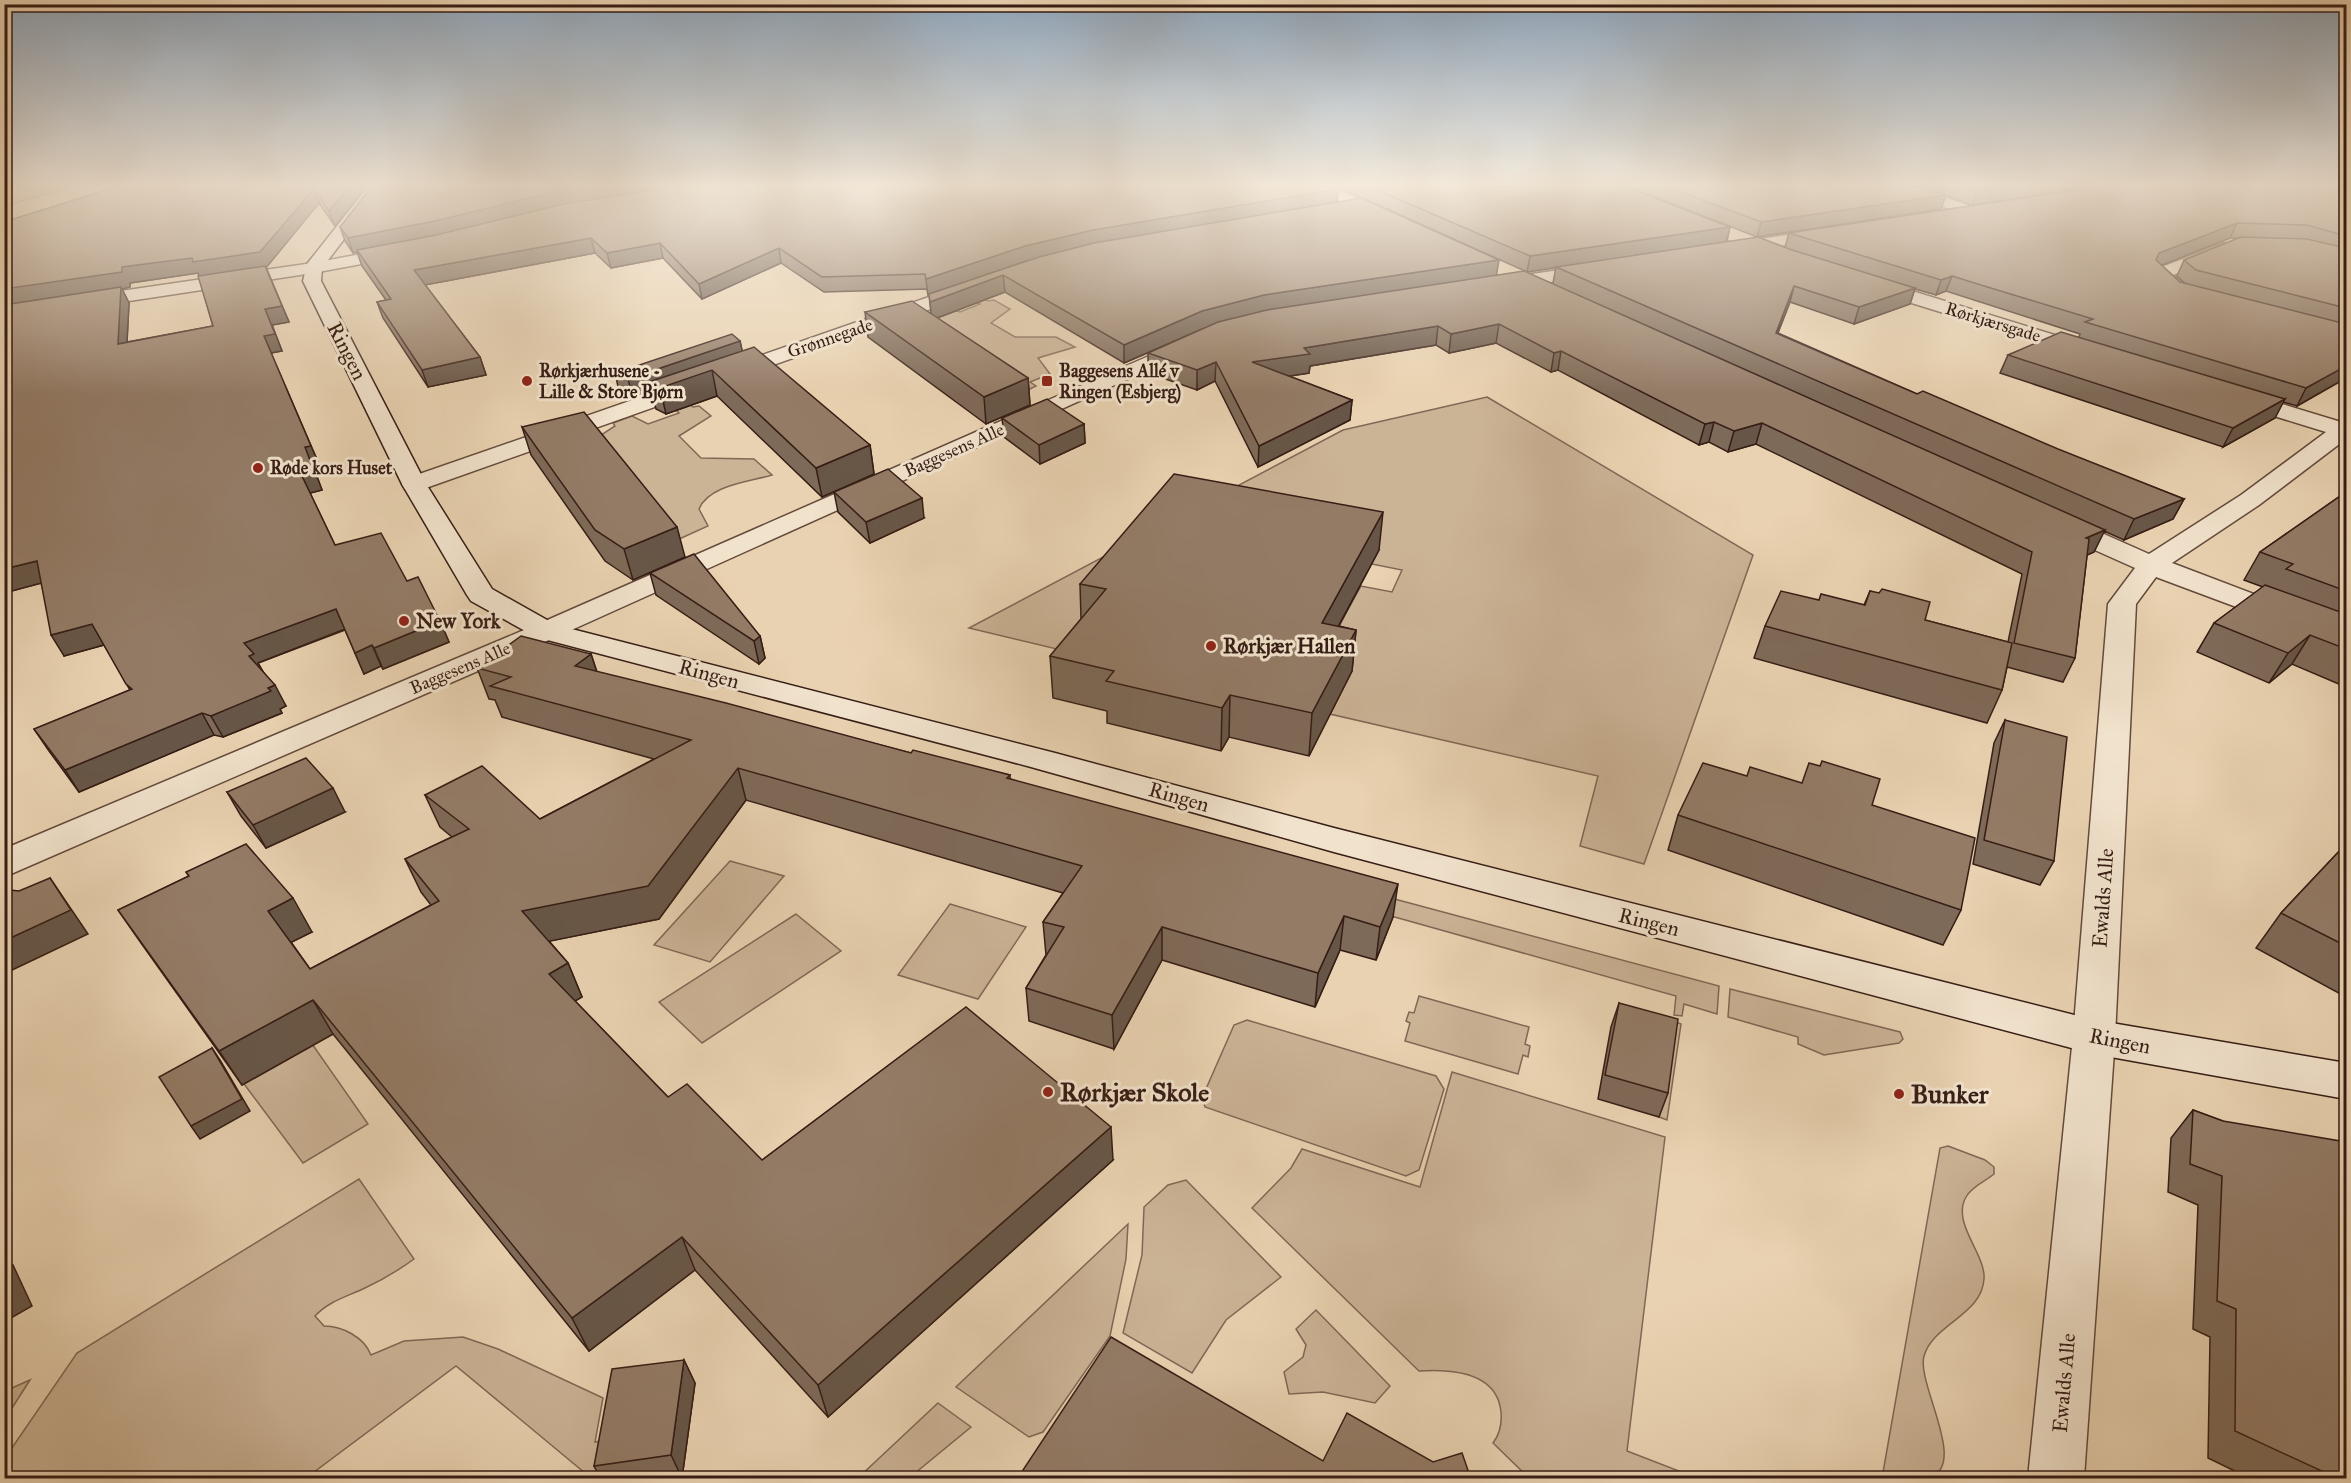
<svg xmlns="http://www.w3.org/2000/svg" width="2351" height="1483" viewBox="0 0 2351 1483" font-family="'IM FELL Great Primer',serif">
	<rect width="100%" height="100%" fill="#e9d2b1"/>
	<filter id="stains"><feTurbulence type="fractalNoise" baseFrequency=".00333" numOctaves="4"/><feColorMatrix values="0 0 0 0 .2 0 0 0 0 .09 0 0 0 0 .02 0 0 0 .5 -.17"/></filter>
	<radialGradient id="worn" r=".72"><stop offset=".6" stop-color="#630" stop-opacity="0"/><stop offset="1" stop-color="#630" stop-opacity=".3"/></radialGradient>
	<g fill="#cbb396" stroke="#806856" stroke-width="1.5">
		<path d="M5,187H70L5,206Z"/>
		<path d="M981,297L988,301L994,300L1010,309L991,323L1015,337H1056L1075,347L1038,358L1050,374L1030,382L1036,386L1020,394L931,315L943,306L960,312L980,304L971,300Z"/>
		<path d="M1487,397L1753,555L1644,864L1580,846L1598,776L1330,714L1318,664L1361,586L1392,592L1402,570L1372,564L1086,656L969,628L1343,430Z"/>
		<path d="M687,402L693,407L699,406L711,416L679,436L701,458L754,459L772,475C749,482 709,485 699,509L708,526L677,540L595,439L615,426L613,423L632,416L648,424L679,413L672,407Z"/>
		<path d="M730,861L784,876L710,962L654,945Z"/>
		<path d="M1264,864L1719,986L1717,1014L1684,1004L1682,1016L1674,1015L1676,996L1256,878Z"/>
		<path d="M950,904L1026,927L978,999L898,975Z"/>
		<path d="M796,914L841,951L702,1043L659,1002Z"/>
		<path d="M1730,989L1900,1032L1903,1039L1899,1043L1824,1055L1798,1044V1037L1728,1017Z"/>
		<path d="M1419,996L1529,1027L1525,1044L1530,1046L1528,1057L1523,1055L1518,1074L1405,1041L1410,1023L1406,1021L1409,1012L1414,1013Z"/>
		<path d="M280,998L368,1124L303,1163L209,1037Z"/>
		<path d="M1247,1020L1436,1076L1444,1089L1419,1170L1406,1176L1205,1107L1202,1098L1234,1025Z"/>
		<path d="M1673,1021L1681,1024L1667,1120L1659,1117Z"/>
		<path d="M1452,1072L1665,1137L1627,1451L1692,1476L1688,1478H1529L1493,1443C1500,1434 1502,1424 1501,1412C1497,1372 1451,1369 1419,1371L1252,1208L1291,1168L1302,1149L1420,1187Z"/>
		<path d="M1948,1146L1985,1160L1994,1167V1174C1986,1181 1972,1186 1966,1197C1951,1223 1986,1254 1984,1279C1982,1315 1933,1324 1924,1356C1916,1384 1970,1467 1928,1478C1915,1482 1896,1479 1882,1478L1940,1148Z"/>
		<path d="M359,1179L414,1259C399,1270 382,1280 365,1288C346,1297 329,1301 315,1316L324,1326C342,1326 364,1337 371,1355L404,1341L463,1337L498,1349L603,1398L595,1442L616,1438L609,1478H591L456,1366L306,1478H5V1458L77,1353Z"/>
		<path d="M1186,1180L1281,1277L1226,1320L1192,1373L1123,1333L1142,1255L1144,1207L1168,1185Z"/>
		<path d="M1128,1224L1126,1259L1110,1336L1043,1432L1029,1437L956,1387Z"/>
		<path d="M1316,1310L1390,1386L1375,1403L1323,1392L1289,1394L1284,1372L1303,1357L1306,1345L1296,1329Z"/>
		<path d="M30,1380L5,1419V1391Z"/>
		<path d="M938,1403L971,1427L909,1478H858Z"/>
	</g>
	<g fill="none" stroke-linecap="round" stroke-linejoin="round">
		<g stroke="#634a3c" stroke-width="3">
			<g id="street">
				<path d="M1312,187H1332L1395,215L1397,219L1389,224L1383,223L1314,190Z"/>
				<path d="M1893,187H1916L1978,209L1980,212L1978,215H1966L1895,190Z"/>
				<path d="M1833,228L1839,229L1842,233L1839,237L1727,254L1721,253L1718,249L1721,245L1727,244Z"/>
				<path d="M2224,243L2230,244L2233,248L2230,252L2173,275L2188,288L2196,290L2198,294L2196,298C2178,302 2161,288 2151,274L2154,270Z"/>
				<path d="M404,246L410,247L413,251L410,255L313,273L4,320V308L313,263Z"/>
				<path d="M1599,264L1605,265L1608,269L1605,273L1498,291L1491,289L1489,285L1491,281L1498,279Z"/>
				<path d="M1870,278L2097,348L2100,352L2097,356L2090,358L2083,356L1863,288L1861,284L1863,280Z"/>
				<path d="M972,282L979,284L981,288L979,292L423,489L414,491L405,489L402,484L405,479Z"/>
				<path d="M1190,338L1197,340L1200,344L1197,348L556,637L4,877V849L536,625Z"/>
				<path d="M2236,390L2341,422L2346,421V439L2259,505L2172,563L2346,629V648L2156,577L2136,604L2115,1037L2084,1478H2028L2073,1037L2108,604L2135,568L2050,530L2046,524L2050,518L2059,516L2068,518L2149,554L2241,495L2326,432L2228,402L2225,397L2228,392Z"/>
			</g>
		</g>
		<g stroke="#361d15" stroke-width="3">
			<path id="secondary" d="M368,187H384L322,268L321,281L426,484L492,589L556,625L1055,753L1334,828L2094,1020L2346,1063V1099L2094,1054L1334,852L1031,767L536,637L471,601L467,595L402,484L303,281L307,264Z"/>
		</g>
		<use href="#street" fill="#f1e2cc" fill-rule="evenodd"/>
		<use href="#secondary" fill="#f1e2cc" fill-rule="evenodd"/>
	</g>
	<g fill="#7e6a58" stroke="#361d15" stroke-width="1.5" fill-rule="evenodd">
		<path d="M116,187H366L335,226L319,203L266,267L289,322L272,325L282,351L271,353L319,464L313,466L322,490L310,493L335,545L407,581L440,621L449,642L383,669L381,666L364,674L345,630L258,663L263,672L286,706L280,709L282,713L223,737L214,735L79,792L49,751L34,729L130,690L104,645L64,656L41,583L4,593V222ZM198,273L213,326L127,342L129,303L122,289L130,287V283Z"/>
		<path d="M1338,187H1626L1730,227L1727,241L1785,247L1789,233L2097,187H2346V378L2297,406L2283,402L2275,418L2223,447L2000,373L2008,355L2079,337L2080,334L1946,291L1936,295L1915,289L1910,304L1854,324L1790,302L1778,333L1917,394L2184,499L2173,519L2124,540L2104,531L2094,552L2087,555L2075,658L2063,682L2007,667L2002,690L1987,723L1754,658L1765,626L1819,600L1864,605L1870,591L1925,620L2008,642L2022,574L1756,444L1728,452L1709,442L1699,445L1558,370L1551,372L1496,343L1449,353L1436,345L1310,366L1309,373L1289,376L1352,400L1350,420L1258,467L1215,381L1197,390L1148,373V353L1206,328L1124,363L1005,292L937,318L1028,378L1030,405L986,424L868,337L865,312L931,313L929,295H928L927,289L824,292L781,263L702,299L663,258L611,268L595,253L425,285L480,357L486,375L428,387L383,318L377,302L386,300L362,266L357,252L353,253L345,241L340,227L1338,189L1337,202L1497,275L1553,283L1556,267L1527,272ZM2230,238H2239L2184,260L2177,276L2186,284L2180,282L2161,265Z"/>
		<path d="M1629,187H2089L1972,205L1946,195L1941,209L1757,237Z"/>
		<path d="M740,341L742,351L870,445L874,474L822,497L717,396L666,414L656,409L651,391L633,398L619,391L615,373Z"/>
		<path d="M1002,418L1084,424L1085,443L1040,464L1004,437Z"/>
		<path d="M522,427L685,557L633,580L605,561L531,455Z"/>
		<path d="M834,492L924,518L870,543L838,512Z"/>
		<path d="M2346,492V687L2292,664L2269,683L2197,652L2214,623L2263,587L2244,580L2260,552Z"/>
		<path d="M1379,550L1339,626L1356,630L1352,671L1309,756L1229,737L1221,751L1107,723V711L1053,698L1050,656L1081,619L1080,584Z"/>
		<path d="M650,573L760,636L765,658L759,664L656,595Z"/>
		<path d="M591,654L597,672L911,753L1010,775V779L1393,917L1376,960L1340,950L1315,1007L1162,960L1114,1049L1029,1021L1026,988L1046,955L1043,922L1063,893L746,800L659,919L549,941L568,963L582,997L575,1001L668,1097L762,1160H1113L828,1417L695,1270L589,1351L333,1034L242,1085L141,943L118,910L189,876L186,872L312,932L291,942L310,969L431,905L421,892L405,859L452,837L440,827L425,795L540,819L654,759L502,717L495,700L489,699L477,668Z"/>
		<path d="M2005,720L2054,861L2040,885L1973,864L1994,743Z"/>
		<path d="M1747,776L1872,805L1961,910L1943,945L1668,850L1678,815Z"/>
		<path d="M227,792L345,812L266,848L241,816Z"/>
		<path d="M2346,844V997L2256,948L2281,913Z"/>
		<path d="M1619,1003L1668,1093L1659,1117L1598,1099L1611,1027Z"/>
		<path d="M2193,1110L2223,1121L2346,1479H2251L2208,1458L2210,1337L2193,1329L2198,1205L2168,1192L2171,1138Z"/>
		<path d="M684,1360L695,1383L682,1478L601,1479L594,1466Z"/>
	</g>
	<g fill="#675647" stroke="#361d15" stroke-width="1.5">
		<path d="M350,187H366L335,226L329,211Z"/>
		<path d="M582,187H673L440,236L353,253L348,238L562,190Z"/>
		<path d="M2004,187H2089L1972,205L1977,191Z"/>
		<path d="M314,189L319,203L266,268L200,277L198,273L130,283V287L122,289L129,303L126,360L118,344L4,306V289L122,267Z"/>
		<path d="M1338,189L1337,203L1026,261L928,295L926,279L1025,246L1093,230Z"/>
		<path d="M1946,195L1941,209L1757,237L1761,222Z"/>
		<path d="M2237,223L2230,238L2152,269L2159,253Z"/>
		<path d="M1730,227L1726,242L1527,272L1530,256Z"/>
		<path d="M591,238L595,253L419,286L414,270Z"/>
		<path d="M660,243L663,258L611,268L607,253Z"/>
		<path d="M779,248L781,263L702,299L699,284Z"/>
		<path d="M1499,260L1496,277L1263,312L1202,329L1124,363V345L1202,311L1264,295Z"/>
		<path d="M1003,275L1005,292L932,320L930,302Z"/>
		<path d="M1952,276L1946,291L1936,295L1941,280Z"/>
		<path d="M1794,286L1790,302L1771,350L1776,333Z"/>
		<path d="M1915,288L1910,304L1854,324L1859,307Z"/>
		<path d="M282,306L289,322L272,325L282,351L271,353L264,336L265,309Z"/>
		<path d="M1499,324L1496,343L1449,353L1451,334Z"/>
		<path d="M1438,326L1436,345L1310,366L1309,373L1252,382V362L1304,348Z"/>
		<path d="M740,341L744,359L712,370L717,396L666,414L660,388L649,382L651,391L633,398L628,379Z"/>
		<path d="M1561,351L1558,370L1551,372L1554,353Z"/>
		<path d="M480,357L486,375L428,387L422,370Z"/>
		<path d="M1216,362L1215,381L1197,390V370Z"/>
		<path d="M2346,366V378L2297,406L2306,388Z"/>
		<path d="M1028,378L1030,405L986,424L984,397Z"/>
		<path d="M2285,399L2275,418L2223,447L2233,428Z"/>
		<path d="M1352,400L1350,420L1258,467L1259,446Z"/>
		<path d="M1714,422L1709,442L1699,445L1705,424Z"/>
		<path d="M1762,423L1756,444L1728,452L1734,431Z"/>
		<path d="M1084,424L1085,443L1040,464L1039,445Z"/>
		<path d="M870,445L874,474L822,497L816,468Z"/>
		<path d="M311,446L319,464L313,466L322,490L310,493L301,474L305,447Z"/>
		<path d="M922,498L924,518L870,543L866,522Z"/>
		<path d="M2184,499L2173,519L2124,540L2134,519Z"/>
		<path d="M1383,512L1379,550L1318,664L1322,623Z"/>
		<path d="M677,527L685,557L633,580L624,549Z"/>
		<path d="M2105,530L2094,552L2076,560L2086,538Z"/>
		<path d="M37,561L49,581L4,593V569Z"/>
		<path d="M336,609L345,629L258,663L265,675L249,656L244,643Z"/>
		<path d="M440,621L449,642L383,669L374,648Z"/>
		<path d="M92,624L104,645L64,656L51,635Z"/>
		<path d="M1356,630L1352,671L1309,756L1312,713Z"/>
		<path d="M2310,635L2292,664L2269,683L2288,653Z"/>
		<path d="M760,636L765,658L759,664L754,641Z"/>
		<path d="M372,645L381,666L364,674L355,653Z"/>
		<path d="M591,654L601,685L575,666Z"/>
		<path d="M275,685L286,706L280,709L282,713L223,737L211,716Z"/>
		<path d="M1230,695L1229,737L1221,751L1222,708Z"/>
		<path d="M202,713L214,735L79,792L65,770Z"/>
		<path d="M738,768L746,800L659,919L536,944L522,911Z"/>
		<path d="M333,788L345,812L266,848L253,825Z"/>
		<path d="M50,878L88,934L10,971L4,963V941Z"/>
		<path d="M1398,884L1393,917L1376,960L1380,927Z"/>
		<path d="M293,898L312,932L288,944L268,911Z"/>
		<path d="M1344,916L1340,950L1315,1007L1318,973Z"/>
		<path d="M1162,927V960L1114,1049L1112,1015Z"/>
		<path d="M568,963L582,997L563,1008L549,974Z"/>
		<path d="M313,1000L333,1034L242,1085L219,1051Z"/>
		<path d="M212,1048L220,1060L250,1111L200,1139L191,1126Z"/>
		<path d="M1111,1127L1113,1160L828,1417L818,1385Z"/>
		<path d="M682,1237L695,1270L589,1351L572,1318Z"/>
		<path d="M4,1257L13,1265L32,1306L4,1322Z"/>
		<path d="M684,1360L695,1383L682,1478L671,1455Z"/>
	</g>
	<g fill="#937b66" stroke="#361d15" stroke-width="1.5">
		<path d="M116,187H350L329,211L314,189L260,252L193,262L192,258L122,267V272L4,289V222Z"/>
		<path d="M371,187H582L562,190L435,221L348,238L340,227Z"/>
		<path d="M672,187H1332L1338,189L1093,230L1025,246L926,279L925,274L822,277L779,248L699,284L660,243L607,253L591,238L414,270L480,357L422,370L377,302L391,299L357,250L436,235L563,204Z"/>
		<path d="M1370,187H1626L1730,227L1530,256Z"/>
		<path d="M1667,187H1922L1946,195L1761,222Z"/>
		<path d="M1965,187H2004L1977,191Z"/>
		<path d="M2097,187H2326L2346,193V236L2307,225L2237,223L2159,253L2156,260L2180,282L2346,324V366L2306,388L2085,322L2093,319L1994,289L1952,276L1941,280L1789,233Z"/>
		<path d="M1361,198L1499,260L1264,295L1202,311L1124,345L1003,275L930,302L929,294L1039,257L1094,243Z"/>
		<path d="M1758,237L1792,250L1915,288L1859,307L1794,286L1776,333L1917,394L1923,391L2058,449L2184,499L2134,519L1556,267Z"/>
		<path d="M2241,237L2307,239L2346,248V308L2196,270L2184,260Z"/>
		<path d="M265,266L282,306L265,309L275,334L264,336L311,446L305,447L314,471L301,474L335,545L381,533L407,581L418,577L440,621L374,648L372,645L355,653L336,609L244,643L254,654L249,656L275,685L268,688L271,691L211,716L202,713L65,770L34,729L132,689L126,684L92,624L51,635L37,561L4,569V305L121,287L118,344L213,326L198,276Z"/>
		<path d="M1524,271L2105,530L2086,538L2089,539L2075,658L2014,643L2032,552L1762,423L1734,431L1714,422L1705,424L1561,351L1554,353L1499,324L1451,334L1438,326L1304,348L1310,354L1252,362L1352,400L1259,446L1216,362L1197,370L1148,353L1218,322L1267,310Z"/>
		<path d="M912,301L1028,378L984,397L865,312Z"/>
		<path d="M2061,332L2285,399L2233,428L2008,355Z"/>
		<path d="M732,334L740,341L628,379L615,373Z"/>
		<path d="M754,347L870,445L816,468L712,370L660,388L649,382Z"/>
		<path d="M1047,399L1084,424L1039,445L1002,418Z"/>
		<path d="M584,412L677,527L624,549L595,530L522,427Z"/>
		<path d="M888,469L922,498L866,522L834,492Z"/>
		<path d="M1174,474L1383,512L1322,623L1356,630L1312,713L1230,695L1222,708L1106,681L1114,671L1050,656L1106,589L1080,584Z"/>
		<path d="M2346,492V591L2286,569L2293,564L2260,552Z"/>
		<path d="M694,554L760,636L754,641L650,573Z"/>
		<path d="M2265,585L2346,614V649L2310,635L2288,653L2214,623Z"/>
		<path d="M1882,589L1930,602L1925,620L2012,643L2002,690L1765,626L1781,591L1819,600L1821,594L1865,605L1870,591L1879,593Z"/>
		<path d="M521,636L591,654L575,666L726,703L911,753L913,750L1010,775L1007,778L1398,884L1380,927L1344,916L1318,973L1162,927L1112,1015L1026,988L1064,927L1043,922L1082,866L738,768L648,886L522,911L568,963L549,974L668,1097L687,1084L762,1160L966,1007L1111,1127L818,1385L682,1237L572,1318L313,1000L219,1051L118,910L189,876L186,872L246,844L293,898L268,911L310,969L439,901L405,859L469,829L425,795L482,766L540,819L691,740L490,686L511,677L477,668Z"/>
		<path d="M2005,720L2067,737L2054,861L1984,840Z"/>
		<path d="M306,758L333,788L253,825L227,792Z"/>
		<path d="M1822,761L1880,779L1872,805L1975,838L1961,910L1678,815L1703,763L1747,776L1750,767L1802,783L1809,763L1820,766Z"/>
		<path d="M2346,844V946L2281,913Z"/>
		<path d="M50,878L71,910L4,941V892L10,890L19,891Z"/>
		<path d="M1619,1003L1678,1019L1668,1093L1605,1075Z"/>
		<path d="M212,1048L242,1099L191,1126L159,1077Z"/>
		<path d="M2193,1110L2223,1121L2346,1142V1479H2339L2235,1431L2236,1309L2217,1301L2222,1176L2190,1164Z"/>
		<path d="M4,1272L10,1283L4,1286Z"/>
		<path d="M1111,1337L1323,1461L1347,1413L1433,1462L1462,1453L1471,1479H1017Z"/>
		<path d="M684,1360L671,1455L594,1466L612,1369Z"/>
	</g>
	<linearGradient id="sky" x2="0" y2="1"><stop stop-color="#90a7bd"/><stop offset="0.47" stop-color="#f5ebdc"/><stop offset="1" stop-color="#f5ebdc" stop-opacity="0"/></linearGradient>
	<rect width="2351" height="394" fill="url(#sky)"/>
	<g fill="#8f2418" stroke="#f1e2cc" stroke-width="2">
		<circle cx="527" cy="381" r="6"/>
		<rect x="1041" y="375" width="12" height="12" rx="3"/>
		<circle cx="258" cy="468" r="6"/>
		<circle cx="404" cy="621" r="6"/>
		<circle cx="1211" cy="646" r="6"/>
		<circle cx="1048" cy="1092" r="6"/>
		<circle cx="1899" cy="1094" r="6"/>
	</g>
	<g text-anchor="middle" stroke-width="6" stroke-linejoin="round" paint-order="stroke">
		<g font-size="18" fill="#361d15" stroke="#f1e2cc">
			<text transform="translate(1993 322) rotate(17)" y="6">Rørkjærsgade</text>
			<text transform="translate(830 338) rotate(-19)" y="6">Grønnegade</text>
			<text transform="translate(954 450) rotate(-24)" y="6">Baggesens Alle</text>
			<text transform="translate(460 668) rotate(-23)" y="6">Baggesens Alle</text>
		</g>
		<g font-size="18" font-weight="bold" fill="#361d15" stroke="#f1e2cc" text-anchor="start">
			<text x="539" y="377">Rørkjærhusene -<tspan x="539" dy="21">Lille &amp; Store Bjørn</tspan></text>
			<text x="1059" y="377">Baggesens Allé v<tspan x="1059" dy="21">Ringen (Esbjerg)</tspan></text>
			<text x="270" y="474">Røde kors Huset</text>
		</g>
		<g font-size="21" fill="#361d15" stroke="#f1e2cc">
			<text transform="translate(347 351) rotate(63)" y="7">Ringen</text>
			<text transform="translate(709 674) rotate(15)" y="7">Ringen</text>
			<text transform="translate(1179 797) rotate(16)" y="7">Ringen</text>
			<text transform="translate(2103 898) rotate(-86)" y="7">Ewalds Alle</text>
			<text transform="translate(1649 922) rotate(14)" y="7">Ringen</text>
			<text transform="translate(2120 1041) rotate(11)" y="7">Ringen</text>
			<text transform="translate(2064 1383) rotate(-85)" y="7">Ewalds Alle</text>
		</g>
		<g font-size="21" font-weight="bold" fill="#361d15" stroke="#f1e2cc" text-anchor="start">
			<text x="416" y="628">New York</text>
			<text x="1223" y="653">Rørkjær Hallen</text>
		</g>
		<g font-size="26" font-weight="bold" fill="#361d15" stroke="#f1e2cc" text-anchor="start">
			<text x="1060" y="1101">Rørkjær Skole</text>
			<text x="1911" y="1103">Bunker</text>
		</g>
	</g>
	<rect width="2351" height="1483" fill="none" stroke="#e9d2b1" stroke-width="24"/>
	<rect x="6" y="6" width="2339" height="1471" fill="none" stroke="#361d15" stroke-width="3"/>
	<rect x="12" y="12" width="2327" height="1459" fill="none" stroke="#361d15" stroke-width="1.5"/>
	<rect width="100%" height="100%" filter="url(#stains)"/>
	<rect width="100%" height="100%" fill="url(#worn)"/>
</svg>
